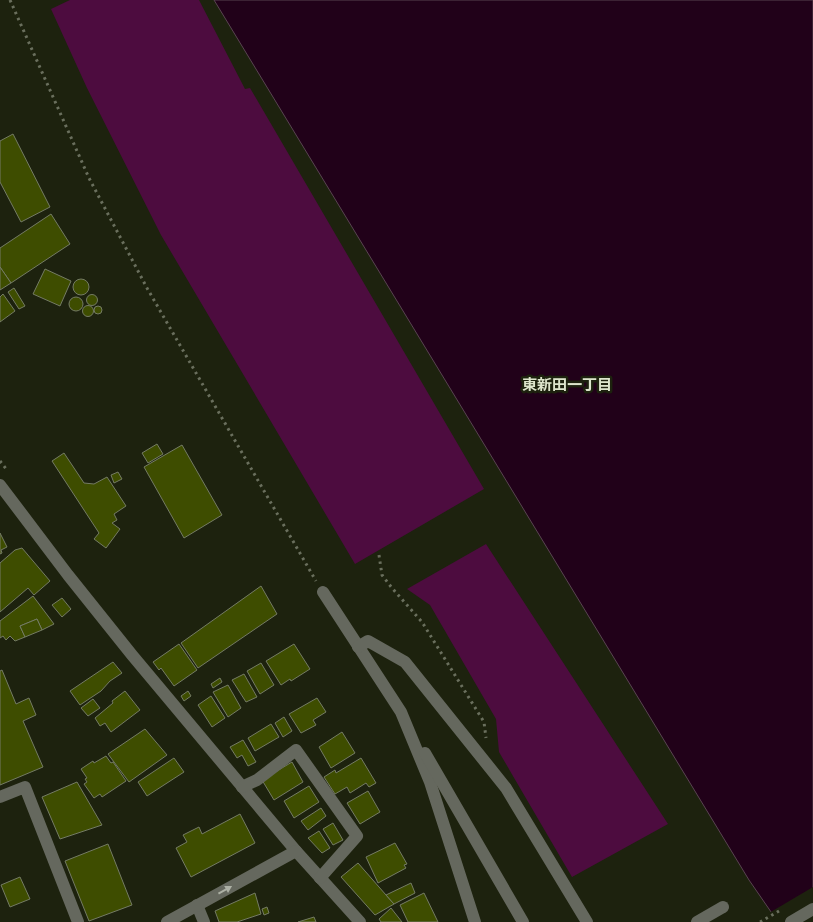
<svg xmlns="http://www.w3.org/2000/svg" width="813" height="922" viewBox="0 0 813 922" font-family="Overpass,'Noto Sans JP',sans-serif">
	<rect width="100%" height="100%" fill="#1d220e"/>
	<g fill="#4d0c3f">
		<path d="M70,0H199L245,89L250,88L484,489L355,564L161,235L87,88L51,9Z"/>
		<path d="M486,544L668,824L572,877L499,752L496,719L430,605L407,589Z"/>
	</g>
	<path fill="#210119" stroke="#594451" d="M214,0H813V922H778L749,880Z"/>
	<path fill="#1d220e" d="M813,887V922H775L769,913Z"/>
	<g fill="#3e4d00" stroke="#747b64">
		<path d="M13,134L50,207L21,222L0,182V141Z"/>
		<path d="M51,214L70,244L11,283L0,267V248Z"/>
		<path d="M0,267L11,283L0,290Z"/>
		<path d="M45,269L71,281L60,306L33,294Z"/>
		<circle cx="81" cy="287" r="8"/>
		<path d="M14,288L25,306L19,309L8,292Z"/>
		<path d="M3,294L15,311L0,322V297Z"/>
		<circle cx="92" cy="300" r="5.5"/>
		<circle cx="76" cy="304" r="7"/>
		<circle cx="88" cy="311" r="5.5"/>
		<circle cx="98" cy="310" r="4"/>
		<path d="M157,444L163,454L148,463L142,453Z"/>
		<path d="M182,445L222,515L184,538L144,467Z"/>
		<path d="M64,453L84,483L94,484L107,477L126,506L114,514L117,520L112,523L120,529L106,548L94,539L99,533L52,461Z"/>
		<path d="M118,472L122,479L114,483L111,475Z"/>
		<path d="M0,533L7,547L1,550L2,553L0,554Z"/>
		<path d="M22,548L50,581L34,595L28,588L0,612V563L15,550Z"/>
		<path d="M261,586L277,614L198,668L181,643Z"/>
		<path d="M33,596L54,624L42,630L37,619L20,626L25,637L15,641L10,636L6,640L3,636L0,638V621Z"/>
		<path d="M62,598L71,609L62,617L52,605Z"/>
		<path d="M37,619L42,630L25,637L20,626Z"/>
		<path d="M179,644L197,670L174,686L161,668L159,670L153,662Z"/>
		<path d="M294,644L310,669L291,681L290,679L281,685L266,661Z"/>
		<path d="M113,662L122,673L110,681L101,691L80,705L70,691Z"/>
		<path d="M261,663L274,685L260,694L247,671Z"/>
		<path d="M2,670L16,704L29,698L36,715L23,721L43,767L0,785V671Z"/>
		<path d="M244,674L257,697L246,702L232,680Z"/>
		<path d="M220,678L222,682L213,688L211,684Z"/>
		<path d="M228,685L241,708L228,717L213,692Z"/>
		<path d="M125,691L140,710L111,732L105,723L100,726L95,718L113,703L112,701Z"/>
		<path d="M188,691L191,696L184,701L181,696Z"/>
		<path d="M211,696L225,718L212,727L198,705Z"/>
		<path d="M317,698L326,712L313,720L316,725L301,733L289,714Z"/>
		<path d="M93,699L100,708L88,716L81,708Z"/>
		<path d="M284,717L292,731L283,737L275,723Z"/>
		<path d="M271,724L279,737L255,751L248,738Z"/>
		<path d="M145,729L167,755L129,782L108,754Z"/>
		<path d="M342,732L355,753L331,768L319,747Z"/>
		<path d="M243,740L256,762L248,766L242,755L237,758L230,747Z"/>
		<path d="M106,756L111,763L113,762L126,781L102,797L100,794L94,798L84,784L87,782L85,779L87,778L81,769L93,761L94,763Z"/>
		<path d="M174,758L184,772L147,796L138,782Z"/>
		<path d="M361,758L376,783L369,787L366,783L350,793L347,787L335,794L324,777L335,770L336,773Z"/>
		<path d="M292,762L303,782L274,800L262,780Z"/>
		<path d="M77,782L102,825L60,839L42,797Z"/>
		<path d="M309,786L319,802L294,818L284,801Z"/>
		<path d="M368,791L380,812L360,824L347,803Z"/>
		<path d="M321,808L326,816L308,830L301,821Z"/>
		<path d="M240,814L255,843L191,877L176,848L187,842L183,835L199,827L202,834Z"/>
		<path d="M333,823L343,840L333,845L323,829Z"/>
		<path d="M319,831L330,848L322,853L308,838Z"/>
		<path d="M395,843L407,864L404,865L406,868L378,883L366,857Z"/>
		<path d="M108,844L132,905L89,921L65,861Z"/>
		<path d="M358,863L386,895L394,904L375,915L341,877Z"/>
		<path d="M20,877L30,899L10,907L1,885Z"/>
		<path d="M411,883L415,893L394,904L386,895Z"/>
		<path d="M255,893L261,914L237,922H219L215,911Z"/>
		<path d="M424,893L438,922H408L400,905Z"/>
		<path d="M267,907L269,913L264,915L262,909Z"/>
		<path d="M391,908L402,922H381L379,919Z"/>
		<path d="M314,917L316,922H298Z"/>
	</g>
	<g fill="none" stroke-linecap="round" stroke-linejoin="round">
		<g stroke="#6a6f5d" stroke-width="3" stroke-dasharray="2.5 4" stroke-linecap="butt">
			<path d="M10,0L89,178L147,288L316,581"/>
			<path d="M0,461L7,470"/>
			<path d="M379,555L382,575L392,588L422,622L484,722L486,738"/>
			<path d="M760,922L779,911"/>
		</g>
		<g stroke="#65685e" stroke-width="12">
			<path d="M0,485L68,575L132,655L296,851L360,922"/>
			<path d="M323,592L401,712L430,782L475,922"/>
			<path d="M358,647L368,641L405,662L506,788L587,922"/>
			<path d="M425,753L523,922"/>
			<path d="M242,787L257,780L296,750L357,836L320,878"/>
			<path d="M0,797L25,787L78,922"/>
			<path d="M197,905L204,922"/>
			<path d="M167,922L296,851"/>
			<path d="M697,922L723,907"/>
			<path d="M791,922L813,909"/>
		</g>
	</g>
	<defs><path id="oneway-solid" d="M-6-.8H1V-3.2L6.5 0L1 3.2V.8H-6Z" transform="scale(1.25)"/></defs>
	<use fill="#adb1a5" href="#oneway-solid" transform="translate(225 890) rotate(-29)"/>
	<g text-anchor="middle" stroke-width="5" stroke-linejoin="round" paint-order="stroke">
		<g font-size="15" font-weight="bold" fill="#dde5cc" stroke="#1d220e">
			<text x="567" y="390">東新田一丁目</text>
		</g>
	</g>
</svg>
